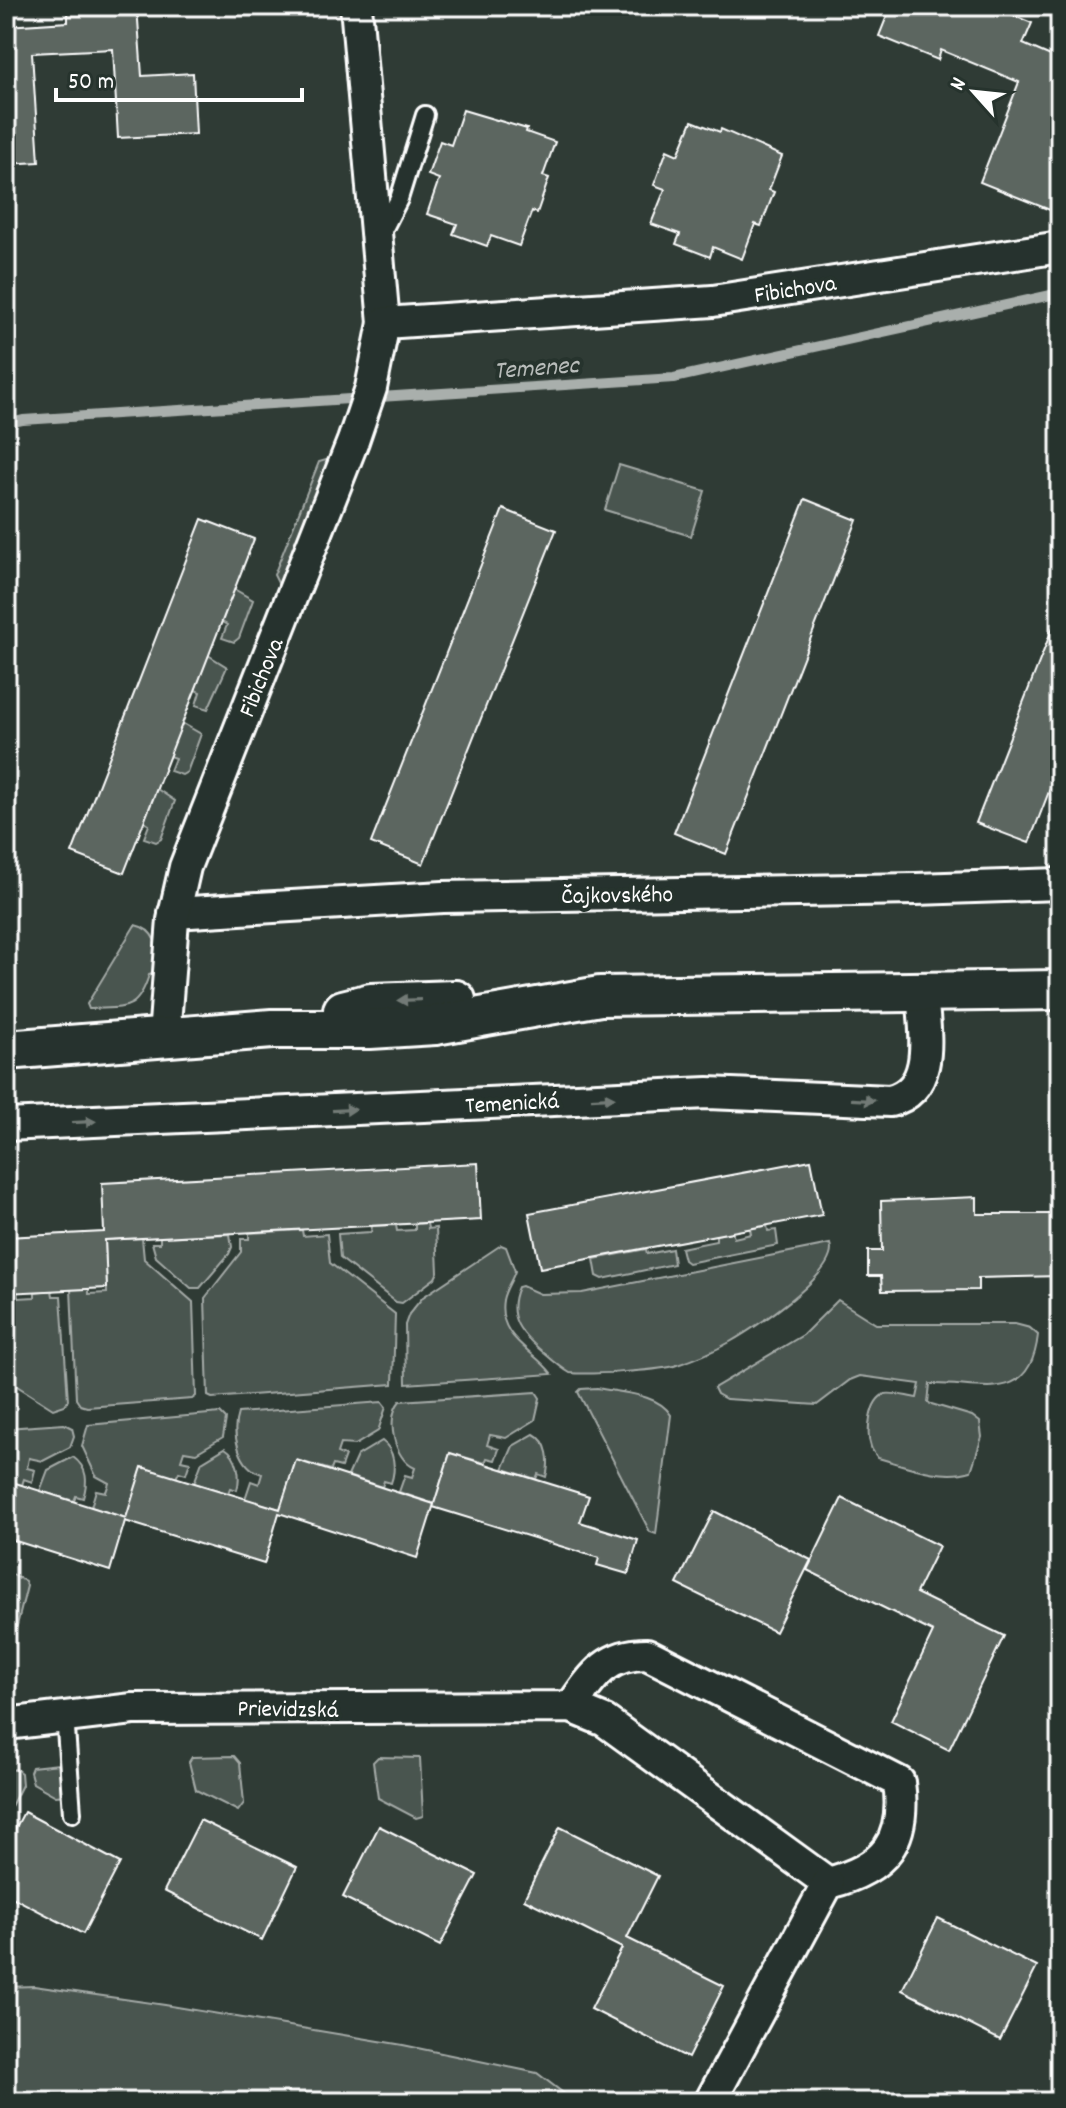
<svg xmlns="http://www.w3.org/2000/svg" width="1066" height="2108" viewBox="0 0 1066 2108" font-family="Dekko,sans-serif">
	<rect width="100%" height="100%" fill="#2f3b35"/>
	<filter id="ink" filterUnits="userSpaceOnUse"><feTurbulence type="fractalNoise" baseFrequency=".0125" numOctaves="2"/><feDisplacementMap in="SourceGraphic" scale="16" xChannelSelector="R" yChannelSelector="G"/><feConvolveMatrix kernelMatrix="1 2 1 2 8 2 1 2 1" color-interpolation-filters="sRGB"/></filter>
	<g filter="url(#ink)">
		<g fill="#4a544f" stroke="#a4aaa7" stroke-width="2">
			<path d="M333,458L283,585L278,583L274,575L319,462Z"/>
			<path d="M619,465L705,491L691,536L605,510Z"/>
			<path d="M234,589L253,600L239,638L234,642L222,638L227,625L222,622Z"/>
			<path d="M208,655L227,667L208,709L196,705L200,692L195,690Z"/>
			<path d="M182,723L201,734L187,772L182,775L170,771L175,758L169,756Z"/>
			<path d="M157,789L175,801L161,839L156,842L144,838L149,825L144,822Z"/>
			<path d="M135,925C159,930 158,952 160,973L149,975C137,1013 125,1007 89,1009L87,1004Z"/>
			<path d="M427,1223L428,1229L436,1228L438,1272L435,1278L402,1303L396,1302L340,1258L338,1234L371,1232L372,1226L396,1225L397,1231L415,1230V1224Z"/>
			<path d="M767,1225L768,1231L776,1230L778,1245L688,1263L684,1260L681,1248L716,1241V1235L732,1232L734,1238L751,1234L750,1229Z"/>
			<path d="M302,1230L303,1236L327,1234L330,1263L395,1314L393,1384L212,1398L208,1396L205,1298L241,1252V1239H249V1233Z"/>
			<path d="M230,1234L232,1247L229,1254L200,1288H191L156,1257L152,1243H160V1237Z"/>
			<path d="M142,1238L144,1259L193,1302L196,1396L192,1399L87,1407L80,1405L76,1399L71,1289H89V1294L107,1293L105,1240Z"/>
			<path d="M830,1244C841,1272 753,1329 730,1342C713,1352 693,1360 674,1366C654,1371 590,1375 570,1373C561,1368 552,1360 544,1353C521,1334 505,1317 518,1287L522,1286L540,1294L582,1293Z"/>
			<path d="M501,1245L506,1247L515,1271C512,1281 505,1289 503,1300C497,1338 534,1350 552,1374L406,1384L405,1325L409,1314L423,1297Z"/>
			<path d="M646,1249L647,1254L672,1249L674,1264L603,1279L597,1276L594,1259Z"/>
			<path d="M52,1290L53,1296H61L68,1400L65,1405L53,1409L6,1379V1293L17,1292L18,1298L35,1297V1292Z"/>
			<path d="M838,1300L876,1324H1015L1030,1328L1038,1335C1030,1408 978,1382 930,1384L928,1403L972,1416L980,1422L982,1437L971,1471C941,1480 907,1466 878,1458C876,1455 872,1451 871,1447C866,1434 869,1400 885,1394C894,1392 908,1397 917,1398L920,1384L860,1376L850,1380L817,1405L726,1399L717,1394L714,1388L803,1335Z"/>
			<path d="M597,1388C620,1393 658,1393 671,1415L656,1534L650,1532L578,1392L581,1389Z"/>
			<path d="M536,1392L540,1398L535,1420L506,1438L490,1435L487,1445L499,1449L495,1460L487,1458L485,1463L450,1453L434,1504L399,1492L405,1475L412,1477L415,1468C394,1460 385,1418 400,1401Z"/>
			<path d="M382,1402L386,1407L378,1431L355,1445L340,1444L337,1453L345,1456L341,1467L333,1465L331,1470L296,1460L280,1509L245,1499L251,1481L259,1484L262,1474C239,1468 231,1434 238,1413Z"/>
			<path d="M220,1413L226,1419L223,1437L196,1453L184,1451L181,1460L190,1462L186,1474L179,1472L176,1478L126,1518L91,1507L96,1490L106,1492L109,1483L96,1476L82,1446L88,1425Z"/>
			<path d="M64,1424L72,1428L74,1436L70,1447L43,1461L29,1458L27,1468L35,1470L32,1482L24,1479L22,1485L6,1480V1428Z"/>
			<path d="M534,1434C549,1442 550,1462 546,1477L538,1474L536,1479L503,1469L513,1446Z"/>
			<path d="M382,1441C395,1450 396,1469 391,1483L384,1481L382,1487L348,1476L357,1456Z"/>
			<path d="M225,1448C238,1456 241,1476 237,1490L230,1488L228,1493L194,1483L202,1462Z"/>
			<path d="M73,1457C88,1468 88,1482 83,1498L76,1496L74,1501L40,1491L48,1470Z"/>
			<path d="M6,1571L25,1581L27,1586L6,1669Z"/>
			<path d="M234,1756L240,1763L244,1803L238,1811L196,1790L189,1762L192,1757Z"/>
			<path d="M378,1757L420,1758L423,1816L416,1818L378,1798L373,1762Z"/>
			<path d="M59,1764L62,1766L64,1795L56,1796L33,1783L30,1772L32,1767Z"/>
			<path d="M16,1769L21,1773L22,1785L6,1816V1771Z"/>
			<path d="M34,1986L165,2005L403,2045L537,2073L575,2102H187L173,2099L45,2094L26,2096V2102H6V1987Z"/>
		</g>
		<g fill="none" stroke-linecap="round" stroke-linejoin="round">
			<path stroke="#a9afac" stroke-width="10" d="M6,424L23,420L674,378L1060,293"/>
		</g>
		<g fill="#5b6661" stroke="#fff" stroke-width="2">
			<path d="M68,6H137L142,76L193,73L196,134L118,138L113,49L32,53L39,162L6,164V26L68,22Z"/>
			<path d="M891,6H990L1032,23L1023,44L1060,60V214L980,182L1019,82L941,50L938,60L879,36Z"/>
			<path d="M463,110L527,129L526,132L555,142L543,176L549,178L537,213L532,211L519,246L491,236L487,246L453,234L457,224L427,214L439,179L428,175L440,141L451,145Z"/>
			<path d="M692,121L720,132L721,129L782,156L769,190L774,192L761,226L755,224L742,259L713,247L710,257L676,244L680,234L651,224L665,189L654,185L667,150L678,155Z"/>
			<path d="M805,499L857,520L726,854L674,833Z"/>
			<path d="M503,509L556,530L423,864L371,843Z"/>
			<path d="M202,519L254,539L124,873L72,853Z"/>
			<path d="M1058,614L1060,763L1029,843L976,823Z"/>
			<path d="M811,1160L822,1215L540,1268L529,1213Z"/>
			<path d="M478,1163L481,1220L105,1240L107,1288L6,1293V1237L104,1232L102,1183Z"/>
			<path d="M977,1197V1214H1060V1276L978,1278V1290L882,1291L881,1276H868V1251H882L881,1201Z"/>
			<path d="M450,1453L589,1496L580,1522L638,1540L628,1574L597,1565L599,1558L433,1507Z"/>
			<path d="M296,1460L434,1504L417,1558L279,1513L264,1564L125,1521L110,1571L6,1538V1480L126,1518L142,1467L280,1509Z"/>
			<path d="M842,1498L939,1546L916,1593L1004,1636L949,1750L891,1721L933,1632L807,1570Z"/>
			<path d="M714,1511L811,1560L775,1632L677,1584Z"/>
			<path d="M24,1812L120,1863L83,1934L6,1894V1846Z"/>
			<path d="M200,1820L297,1867L262,1940L164,1891Z"/>
			<path d="M379,1826L477,1875L440,1946L343,1897Z"/>
			<path d="M560,1827L658,1876L627,1938L724,1986L688,2058L591,2009L622,1948L524,1899Z"/>
			<path d="M938,1918L1037,1967L1000,2040L902,1990Z"/>
		</g>
		<g fill="none" stroke-linecap="round" stroke-linejoin="round">
			<g stroke="#fff" stroke-width="22">
				<g id="service">
					<path d="M380,236L399,199L425,115"/>
					<path d="M65,1715L72,1813"/>
				</g>
			</g>
			<g stroke="#fff" stroke-width="36">
				<g id="minor">
					<path d="M356,6L384,323"/>
					<path d="M174,913L443,897L916,889L1060,884"/>
					<path d="M164,1037L173,920L185,867L353,441L371,388L384,323L713,301L1060,247"/>
					<path d="M6,1125L708,1093L890,1101C938,1089 924,1029 922,991"/>
					<path d="M6,1724L133,1709L571,1707L605,1721L828,1883C885,1869 907,1841 899,1782L647,1654C606,1654 593,1676 571,1707"/>
					<path d="M710,2102L828,1883"/>
				</g>
			</g>
			<g stroke="#fff" stroke-width="44">
				<g id="tertiary">
					<path d="M343,1010L371,1003L456,1000"/>
					<path d="M6,1050L272,1029H370L435,1025L600,996L1060,990"/>
				</g>
			</g>
			<use href="#service" stroke="#26332d" stroke-width="16"/>
			<use href="#minor" stroke="#26332d" stroke-width="30"/>
			<use href="#tertiary" stroke="#26332d" stroke-width="38"/>
		</g>
		<defs><path id="oneway-solid" d="M-6-.8H1V-3.2L6.5 0L1 3.2V.8H-6Z" transform="scale(2)"/></defs>
		<g fill="#727a76">
			<use href="#oneway-solid" transform="translate(409 1000) rotate(178)"/>
			<use href="#oneway-solid" transform="translate(603 1098) rotate(-3)"/>
			<use href="#oneway-solid" transform="translate(863 1100) rotate(3)"/>
			<use href="#oneway-solid" transform="translate(344 1110) rotate(-3)"/>
			<use href="#oneway-solid" transform="translate(84 1122) rotate(-3)"/>
		</g>
	</g>
	<g text-anchor="middle" stroke-width="8" stroke-linejoin="round" paint-order="stroke">
		<g font-size="24" fill="#fff" stroke="#26332d">
			<text transform="translate(795 288) rotate(-9)" y="8">Fibichova</text>
			<text transform="translate(260 677) rotate(-68)" y="8">Fibichova</text>
			<text transform="translate(617 894) rotate(-1)" y="8">Čajkovského</text>
			<text transform="translate(512 1102) rotate(-3)" y="8">Temenická</text>
			<text transform="translate(288 1708) rotate(1)" y="8">Prievidzská</text>
		</g>
		<g font-size="26" font-style="italic" fill="#b8bcba" stroke="#26332d">
			<text transform="translate(536 366) rotate(-4)" y="9">Temenec</text>
		</g>
	</g>
	<rect width="1066" height="2108" fill="none" stroke="#26332d" stroke-width="32"/>
	<rect x="16" y="16" width="1034" height="2076" fill="none" stroke="#fff" stroke-width="3" filter="url(#ink)"/>
	<g transform="translate(974 92) rotate(297)" stroke="#26332d" stroke-width="6" paint-order="stroke">
	<path d="M0-6L14 30L0 20L-14 30Z" fill="#ffffff"/>
	<text y="-12" font-size="22" font-weight="bold" text-anchor="middle" fill="#ffffff">N</text>
	</g>
	<path d="M56 88v12h246v-12" fill="none" stroke="#ffffff" stroke-width="4"/>
	<text x="68" y="88" font-size="24" fill="#ffffff" stroke="#26332d" stroke-width="6" paint-order="stroke">50 m</text>
</svg>
